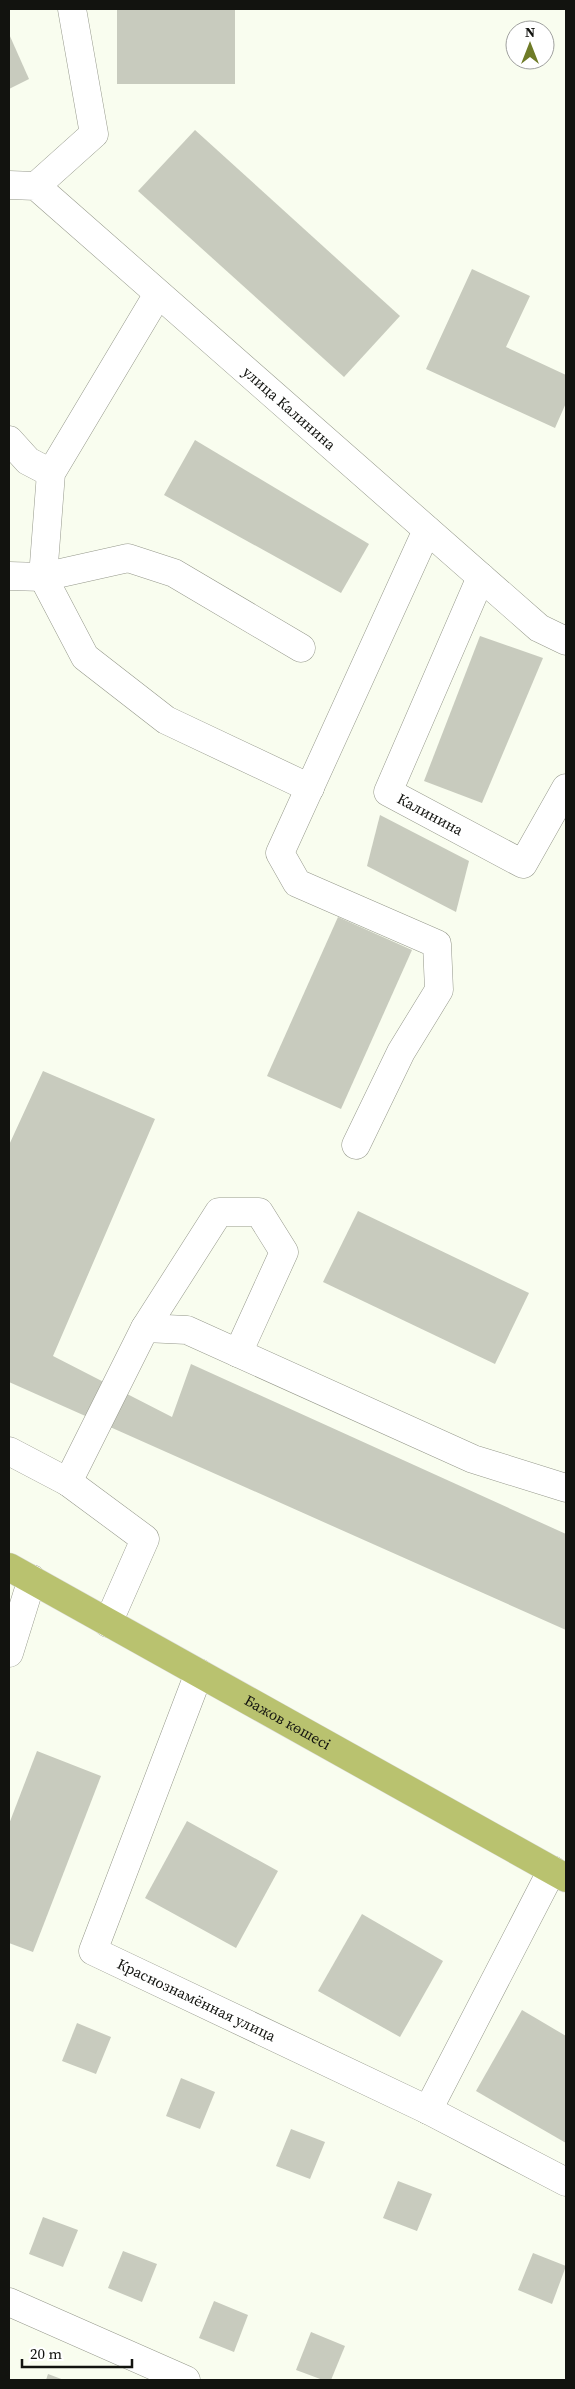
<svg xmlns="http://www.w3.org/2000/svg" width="575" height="2389" viewBox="0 0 575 2389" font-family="'Source Serif 4',serif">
	<rect width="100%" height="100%" fill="#f9fdef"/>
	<g fill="#c8cbbe">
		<rect x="117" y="9" width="118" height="75"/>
		<path d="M9,34L29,79L9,89Z"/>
		<path d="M195,130L400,316L344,377L138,191Z"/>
		<path d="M472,269L530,296L506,347L566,375V403L555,428L426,369Z"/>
		<path d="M195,440L369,544L341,593L164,495Z"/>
		<path d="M480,636L543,658L482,803L424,781Z"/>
		<path d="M380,815L469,861L456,912L367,866Z"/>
		<path d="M338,917L412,950L341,1109L267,1076Z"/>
		<path d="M43,1071L155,1119L53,1356L172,1417L191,1364L566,1534V1630L9,1382V1145Z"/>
		<path d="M358,1211L529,1293L495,1364L323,1282Z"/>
		<path d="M37,1751L101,1776L33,1952L9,1943V1824Z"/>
		<path d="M187,1821L278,1871L236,1948L145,1898Z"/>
		<path d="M362,1914L443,1961L400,2037L318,1991Z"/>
		<path d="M522,2010L566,2036V2143L476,2091Z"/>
		<path d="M77,2023L111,2037L96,2074L62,2061Z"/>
		<path d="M181,2078L215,2092L200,2129L166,2116Z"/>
		<path d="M291,2129L325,2142L310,2179L276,2166Z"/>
		<path d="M398,2181L432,2194L417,2231L383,2218Z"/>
		<path d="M43,2217L78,2230L63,2267L29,2254Z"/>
		<path d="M123,2251L157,2264L142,2302L108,2288Z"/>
		<path d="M533,2253L566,2266L552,2304L518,2290Z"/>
		<path d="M214,2301L248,2315L234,2352L199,2338Z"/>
		<path d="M311,2332L345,2346L331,2380H323L296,2370Z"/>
		<path d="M48,2374L64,2380H46Z"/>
	</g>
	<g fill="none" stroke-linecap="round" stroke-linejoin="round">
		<g stroke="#95988b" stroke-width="29">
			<g id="minor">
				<path id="s1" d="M9,185L36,186L539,628L566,641"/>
				<path d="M36,186L94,134L72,9"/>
				<path d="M158,294L51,473L43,577L85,657L166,720L310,788"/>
				<path d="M9,440L28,461L51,473"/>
				<path d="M9,576L43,577L128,558L174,573L301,648"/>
				<path id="s2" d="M481,577L388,792L523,864L566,788"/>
				<path d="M356,1145L401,1052L439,990L437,944L297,883L280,853L427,530"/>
				<path d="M145,1328L219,1212H259L284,1252L238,1353"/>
				<path d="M9,1451L68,1482L145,1328L187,1330L473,1459L566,1488"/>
				<path d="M68,1482L145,1539L108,1623"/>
				<path d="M9,1653L32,1579"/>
				<path id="s3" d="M199,1673L93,1951L428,2110L566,2182"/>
				<path d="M428,2110L552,1870"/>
				<path d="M9,2302L186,2380"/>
			</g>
		</g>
		<g stroke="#dededd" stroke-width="29">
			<g id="major">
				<path id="s4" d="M9,1567L566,1878"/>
			</g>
		</g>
		<use href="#minor" stroke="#fff" stroke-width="28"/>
		<use href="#major" stroke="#b9c26f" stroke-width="28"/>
	</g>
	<g text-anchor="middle" stroke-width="4" stroke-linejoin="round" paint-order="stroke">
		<g font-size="15" fill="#12130f" stroke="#fff">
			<text dy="5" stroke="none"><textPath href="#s1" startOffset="364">улица Калинина</textPath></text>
			<text dy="5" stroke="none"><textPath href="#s2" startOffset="282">Калинина</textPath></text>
			<text dy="5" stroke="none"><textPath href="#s4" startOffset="319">Бажов көшесі</textPath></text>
			<text dy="5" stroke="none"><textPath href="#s3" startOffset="412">Краснознамённая улица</textPath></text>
		</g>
	</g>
	<rect width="575" height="2389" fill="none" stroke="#12130f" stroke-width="20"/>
	<g transform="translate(530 45)"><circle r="24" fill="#ffffff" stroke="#a0a19f"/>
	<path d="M0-4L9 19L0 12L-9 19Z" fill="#6e7b27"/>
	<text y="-8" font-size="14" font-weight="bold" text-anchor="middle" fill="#12130f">N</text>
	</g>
	<path d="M22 2359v8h110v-8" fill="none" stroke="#12130f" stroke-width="2.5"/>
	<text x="30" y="2359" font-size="15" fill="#12130f" stroke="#ffffff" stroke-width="4" paint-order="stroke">20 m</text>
</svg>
